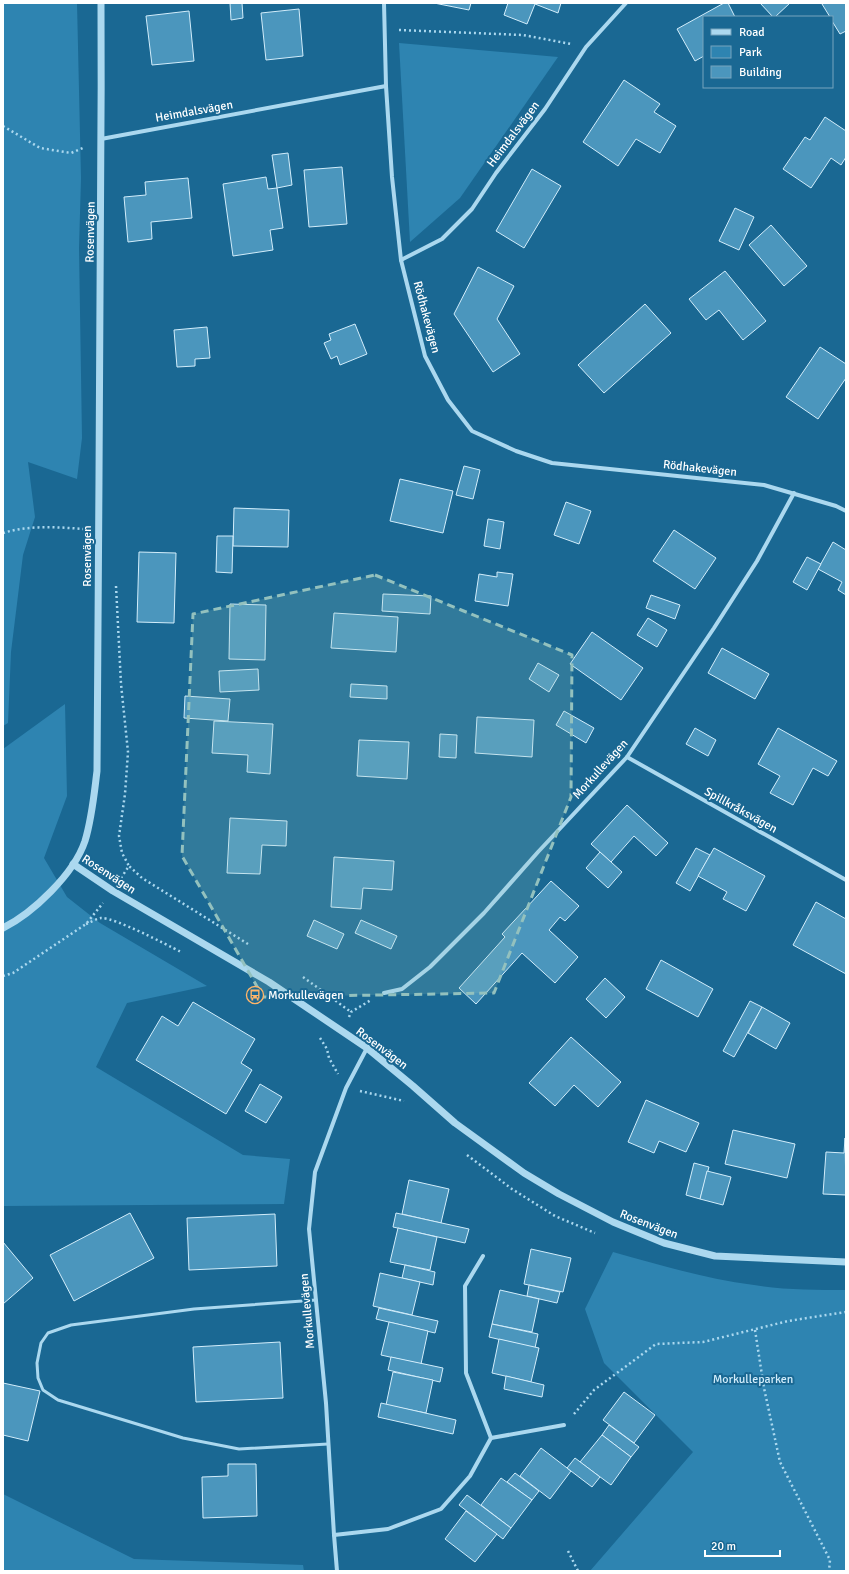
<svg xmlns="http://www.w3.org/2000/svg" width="849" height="1574" viewBox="0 0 849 1574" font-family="Signika,sans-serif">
	<rect width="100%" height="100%" fill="#1a6893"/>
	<g fill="#2e84b1">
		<path d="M3,3H77L81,178L79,248L82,438L77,479L28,462L35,517L23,555L11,652L8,723L3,726Z"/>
		<path d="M399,43L558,57L460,198L410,242Z"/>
		<path d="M65,704L67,796L44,858L67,897L100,923L207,986L127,1003L96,1067L243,1155L290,1159L284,1204L3,1206V749Z"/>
		<path d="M613,1252C660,1265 706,1279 754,1285C784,1290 815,1290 846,1290V1571H590L693,1452L604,1363L585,1309Z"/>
		<path d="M3,1494L134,1559L303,1565L304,1571H3Z"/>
	</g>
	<g fill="#4b96bd" stroke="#d2edfb">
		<path d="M230,3H242L243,18L231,20Z"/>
		<path d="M434,3H471L469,10Z"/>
		<path d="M508,3H561L558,13L535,4L527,24L504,15Z"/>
		<path d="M724,3H728L735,17H704V56L695,61L677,29Z"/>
		<path d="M760,3H790L775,17H773Z"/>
		<path d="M824,3H846V31L840,34L832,21V17H830L822,4Z"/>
		<path d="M299,9L303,56L266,60L261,13Z"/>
		<path d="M189,11L194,61L152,65L146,16Z"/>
		<path d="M624,80L660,104L654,112L676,126L660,153L636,139L618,166L583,142Z"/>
		<path d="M825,117L846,131V157L841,165L831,158L811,188L783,169L805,137L810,140Z"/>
		<path d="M288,153L292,185L277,188L272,155Z"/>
		<path d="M342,167L347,224L309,227L304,170Z"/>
		<path d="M532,169L561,186L524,248L496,231Z"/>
		<path d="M266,177L268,189L277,188L283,228L270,230L273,250L233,256L223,184Z"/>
		<path d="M188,178L192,218L151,222L152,239L128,242L124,197L146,195L145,182Z"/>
		<path d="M735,208L754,217L739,250L719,241Z"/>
		<path d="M771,225L807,266L784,286L749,245Z"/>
		<path d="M478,267L514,286L497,319L520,354L493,372L454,314Z"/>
		<path d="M725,271L766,321L743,340L719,310L706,320L689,299Z"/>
		<path d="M645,304L671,333L604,393L578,365Z"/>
		<path d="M355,324L367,354L340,365L337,356L331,359L324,343L331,340L329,334Z"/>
		<path d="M207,327L210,358L195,359V366L177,367L174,330Z"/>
		<path d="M820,347L846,364V378L818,419L786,397Z"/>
		<path d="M464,466L480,470L473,499L456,495Z"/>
		<path d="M400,479L453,491L443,533L390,521Z"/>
		<path d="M566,502L591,511L579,544L554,535Z"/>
		<path d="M234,508L289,510L288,547L233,546Z"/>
		<path d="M488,519L504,522L500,549L484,546Z"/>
		<path d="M674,530L716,558L695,589L653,561Z"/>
		<path d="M217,536H233L232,573L216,572Z"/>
		<path d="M833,542L846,550V595L838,590L842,582L818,569Z"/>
		<path d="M139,552L176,553L174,623L137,622Z"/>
		<path d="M807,557L821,564L807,590L793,582Z"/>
		<path d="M497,572L513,574L508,606L475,601L479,574L497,577Z"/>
		<path d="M383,594L431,596L430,614L382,611Z"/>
		<path d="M651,595L680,605L675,619L646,608Z"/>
		<path d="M230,604L266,605L265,660L229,659Z"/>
		<path d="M334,613L398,617L396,652L331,648Z"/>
		<path d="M648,618L667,630L657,647L637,635Z"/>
		<path d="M592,632L643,668L621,700L570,664Z"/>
		<path d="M722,648L769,674L755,699L708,673Z"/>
		<path d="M538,663L559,675L549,692L529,679Z"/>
		<path d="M258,669L259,690L220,692L219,671Z"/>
		<path d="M351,684L387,686V699L350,697Z"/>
		<path d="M185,696L230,699L228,721L184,718Z"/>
		<path d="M564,711L594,728L586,743L556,725Z"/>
		<path d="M477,717L534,720L532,757L475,753Z"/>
		<path d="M214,721L273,724L270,774L247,772L248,755L212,753Z"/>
		<path d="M695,728L716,740L708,756L686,744Z"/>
		<path d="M778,728L837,761L828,776L813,768L793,805L770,793L780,776L758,764Z"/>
		<path d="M440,734L457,735L456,758L439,757Z"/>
		<path d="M359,740L409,742L407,779L357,776Z"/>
		<path d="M627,805L668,843L656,856L634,836L611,862L591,844Z"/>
		<path d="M230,818L287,821L286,846L262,845L260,874L227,873Z"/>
		<path d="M696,848L710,855L690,891L676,883Z"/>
		<path d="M714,848L765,876L746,911L723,899L727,892L698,876Z"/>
		<path d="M600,852L622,872L608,888L586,868Z"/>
		<path d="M334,857L394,861L392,890L363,888L361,909L331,907Z"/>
		<path d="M551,881L579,906L565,921L560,917L549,930L578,957L555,983L522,953L476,1004L459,988L505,937L502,934Z"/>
		<path d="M816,902L846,919V974L793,945Z"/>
		<path d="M314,920L344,934L337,949L307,936Z"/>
		<path d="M361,920L397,936L391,949L355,933Z"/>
		<path d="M661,960L713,989L698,1017L646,989Z"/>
		<path d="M605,978L625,997L606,1018L586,999Z"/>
		<path d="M750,1001L762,1007L734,1057L723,1051Z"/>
		<path d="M193,1002L255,1039L241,1063L252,1070L226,1114L136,1060L162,1016L178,1026Z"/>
		<path d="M762,1007L790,1023L776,1049L748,1033Z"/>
		<path d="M571,1037L621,1082L598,1107L574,1085L555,1106L529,1083Z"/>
		<path d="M260,1084L282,1097L266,1123L245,1111Z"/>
		<path d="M646,1100L699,1123L686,1152L659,1141L654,1153L628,1142Z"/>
		<path d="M733,1130L795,1144L787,1178L725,1164Z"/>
		<path d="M845,1138L846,1195L823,1194L826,1152L844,1153Z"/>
		<path d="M694,1163L709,1167L700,1199L686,1195Z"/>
		<path d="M707,1171L731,1177L723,1205L700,1199Z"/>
		<path d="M409,1180L449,1189L441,1223L402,1214Z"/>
		<path d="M130,1213L154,1258L74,1301L50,1255Z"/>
		<path d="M396,1213L469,1229L465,1243L393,1227Z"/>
		<path d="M275,1214L277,1266L189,1270L187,1218Z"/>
		<path d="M398,1228L437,1237L430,1270L390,1262Z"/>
		<path d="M3,1242L33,1278L3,1304Z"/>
		<path d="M531,1249L571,1258L563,1292L524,1284Z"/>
		<path d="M405,1265L435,1272L433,1285L402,1278Z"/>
		<path d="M380,1273L420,1282L412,1315L373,1306Z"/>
		<path d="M529,1285L560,1292L557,1303L527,1296Z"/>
		<path d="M500,1290L539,1299L532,1332L492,1324Z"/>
		<path d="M379,1308L438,1321L435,1333L376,1319Z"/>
		<path d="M389,1322L428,1331L421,1364L381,1355Z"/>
		<path d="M492,1324L538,1334L535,1348L489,1337Z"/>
		<path d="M499,1339L539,1348L531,1382L492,1373Z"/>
		<path d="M280,1342L283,1398L196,1402L193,1347Z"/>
		<path d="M391,1357L443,1368L440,1382L388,1370Z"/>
		<path d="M393,1372L433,1380L426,1413L386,1405Z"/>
		<path d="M506,1376L544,1385L542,1397L504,1389Z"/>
		<path d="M3,1383L40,1391L28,1441L3,1435Z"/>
		<path d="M624,1392L655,1415L634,1443L603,1420Z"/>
		<path d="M381,1403L456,1420L453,1434L378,1417Z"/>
		<path d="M609,1425L639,1447L631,1457L602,1435Z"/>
		<path d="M602,1435L631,1457L611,1485L580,1462Z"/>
		<path d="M541,1448L571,1471L550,1499L520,1476Z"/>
		<path d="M575,1458L600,1477L592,1487L567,1468Z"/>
		<path d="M228,1464H256L257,1516L203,1518L202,1477L228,1476Z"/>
		<path d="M515,1473L539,1491L532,1500L507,1482Z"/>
		<path d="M501,1478L532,1500L511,1528L481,1505Z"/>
		<path d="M467,1495L511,1528L503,1539L459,1505Z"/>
		<path d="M466,1511L497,1534L475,1562L445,1539Z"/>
	</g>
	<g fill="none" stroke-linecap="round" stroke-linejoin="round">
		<g stroke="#abd8ef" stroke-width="2.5" stroke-dasharray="2 3" stroke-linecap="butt">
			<path d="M399,30L523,35L571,44"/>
			<path d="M3,126L40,148L71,153L85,147"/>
			<path d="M3,533C29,525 57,527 83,529"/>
			<path d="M116,586L121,684L128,752L125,794L119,836L122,853L129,866"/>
			<path d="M121,878L129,866L142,878L248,944"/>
			<path d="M86,924C91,922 96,919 101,918C116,918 165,944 181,952"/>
			<path d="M3,976L13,973L86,924L103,903"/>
			<path d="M303,977L351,1012"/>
			<path d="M349,1017L351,1012L371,1000"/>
			<path d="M320,1038L327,1049L329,1058L338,1074"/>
			<path d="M360,1091L404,1101"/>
			<path d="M467,1155L512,1189L555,1216L595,1233"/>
			<path d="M755,1330L764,1388L780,1462L830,1560L829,1571"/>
			<path d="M574,1414L594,1390L656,1344L703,1342L788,1321L846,1312"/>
			<path d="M568,1551L578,1571"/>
		</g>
		<path stroke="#abd8ef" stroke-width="3" d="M316,1300L194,1309L71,1325L48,1333L41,1343L37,1363L38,1378L43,1390L58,1400L183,1438L239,1449L328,1444"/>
		<g stroke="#abd8ef" stroke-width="4">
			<path d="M384,3L386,86L392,177L401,260L425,356L448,400L472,431L516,451L552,463L764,485L836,506L846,511"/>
			<path d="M101,139L386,86"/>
			<path d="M401,260L442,239L472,209L496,173L545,109L586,47L626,3"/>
			<path d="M627,757L846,880"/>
			<path d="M384,993L402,989L430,967L484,913L538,852L627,757L714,628L757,561L794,493"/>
			<path d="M483,1256L465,1286L466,1373L491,1438"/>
			<path d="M334,1535L388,1529L441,1509L470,1476L491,1438L564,1425"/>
			<path d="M337,1571L334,1535L326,1403L309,1229L315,1172L346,1088L367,1048"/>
		</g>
		<g stroke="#abd8ef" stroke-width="7">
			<path d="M73,864L113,891L269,982L367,1048L413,1086L455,1123L524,1173L559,1194L613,1222L664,1243L715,1256L846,1262"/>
			<path d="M3,928C33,913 74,874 85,841C92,818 94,795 97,771C98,515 102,259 101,3"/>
		</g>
	</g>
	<path fill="#93c1be" fill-opacity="0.2" stroke="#93c1be" stroke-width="3" stroke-dasharray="8 5" stroke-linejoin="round" d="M375,575L572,655L571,797L494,993L263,997L182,856L193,614Z"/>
	<defs>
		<g id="bus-ring" transform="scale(0.9)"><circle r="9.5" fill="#1a6893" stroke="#ffb569" stroke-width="1.5"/><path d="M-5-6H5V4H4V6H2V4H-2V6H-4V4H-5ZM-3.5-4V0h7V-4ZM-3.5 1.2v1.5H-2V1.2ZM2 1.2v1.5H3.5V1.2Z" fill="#ffb569"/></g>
	</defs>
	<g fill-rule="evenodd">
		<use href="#bus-ring" x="255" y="995"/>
	</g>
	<g text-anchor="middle" stroke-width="4" stroke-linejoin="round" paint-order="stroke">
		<g font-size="12" fill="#fff" stroke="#1a6893">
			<text transform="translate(194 111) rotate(-10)" y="4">Heimdalsvägen</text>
			<text transform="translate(513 134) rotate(-53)" y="4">Heimdalsvägen</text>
			<text transform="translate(90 232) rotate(-89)" y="4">Rosenvägen</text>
			<text transform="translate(427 317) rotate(75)" y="4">Rödhakevägen</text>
			<text transform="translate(700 468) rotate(6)" y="4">Rödhakevägen</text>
			<text transform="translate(87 556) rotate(-90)" y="4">Rosenvägen</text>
			<text transform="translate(600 769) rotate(-48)" y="4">Morkullevägen</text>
			<text transform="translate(741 810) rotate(29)" y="4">Spillkråksvägen</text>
			<text transform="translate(109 874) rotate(33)" y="4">Rosenvägen</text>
			<text transform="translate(382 1048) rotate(37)" y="4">Rosenvägen</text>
			<text transform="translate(649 1224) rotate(21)" y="4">Rosenvägen</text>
			<text transform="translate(307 1311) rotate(-95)" y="4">Morkullevägen</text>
		</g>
		<g font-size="12" fill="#fff" stroke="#1a6893" text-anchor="start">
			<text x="268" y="999">Morkullevägen</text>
		</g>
		<g font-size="12" fill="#d2edfb" stroke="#1a6893">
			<text x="753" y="1383">Morkulleparken</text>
		</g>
	</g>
	<rect width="849" height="1574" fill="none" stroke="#ffffff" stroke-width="8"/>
	<rect x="703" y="16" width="130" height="72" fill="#1a6893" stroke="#76a4be"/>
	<rect x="711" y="29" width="20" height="6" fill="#abd8ef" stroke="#76a4be"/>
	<text x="739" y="36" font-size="12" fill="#ffffff">Road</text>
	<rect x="711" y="46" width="20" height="12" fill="#2e84b1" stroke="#76a4be"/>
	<text x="739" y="56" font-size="12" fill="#ffffff">Park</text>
	<rect x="711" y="66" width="20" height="12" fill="#4b96bd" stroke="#76a4be"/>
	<text x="739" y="76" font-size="12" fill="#ffffff">Building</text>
	<path d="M705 1550v6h75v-6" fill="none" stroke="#ffffff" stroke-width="2"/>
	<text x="711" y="1550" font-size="12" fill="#ffffff" stroke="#1a6893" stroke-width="3" paint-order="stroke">20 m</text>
</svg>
